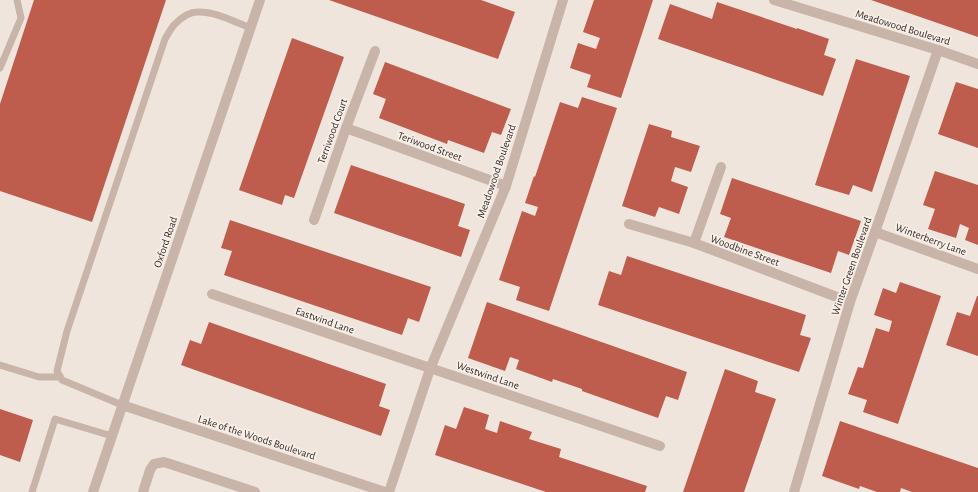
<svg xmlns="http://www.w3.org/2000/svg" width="978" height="492" viewBox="0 0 978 492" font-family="'Alegreya Sans',sans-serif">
	<rect width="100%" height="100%" fill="#f0e5dc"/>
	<g fill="#be5c4d">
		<path d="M34,0H166L92,222L0,191V104Z"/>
		<path d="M329,0H481L515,12L498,59Z"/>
		<path d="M594,0H653L621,98L587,87L591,75L570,68L578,43L596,49L600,38L583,32Z"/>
		<path d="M871,0H978V37Z"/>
		<path d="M717,2L797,29V28L829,39L824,55L836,59L823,96L658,39L670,4L712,19Z"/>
		<path d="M292,38L344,57L294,198L285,195L282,205L239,190Z"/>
		<path d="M856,59L910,76L872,192L853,185L849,195L815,185Z"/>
		<path d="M385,62L511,109L501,135L492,132L484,153L448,140L447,144L379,118L386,99L373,94Z"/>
		<path d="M956,82L978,89V148L938,134Z"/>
		<path d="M582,97L617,108L549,311L516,300L520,287L499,280L522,211L535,216L538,207L525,203L534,176L535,177L560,102L578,108Z"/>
		<path d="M649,124L672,131L671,137L700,146L691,172L675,167L671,181L688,187L679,214L659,207L655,217L622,206Z"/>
		<path d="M351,165L465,204L458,226L470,230L461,257L334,213Z"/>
		<path d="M935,171L978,185V245L965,240L969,228L960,224L956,238L928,229L935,209L923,205Z"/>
		<path d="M732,178L861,221L849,255L838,251L831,273L724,237L731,218L720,214Z"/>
		<path d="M230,220L431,287L419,322L408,318L402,335L224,275L232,251L221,248Z"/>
		<path d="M627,256L806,315L800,335L811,338L799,372L598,305L609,271L621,275Z"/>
		<path d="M900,282L941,296L898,424L863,412L867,400L848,394L858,367L863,368L876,328L889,332L892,321L874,315L883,288L896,293Z"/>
		<path d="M977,296H978V356L946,345L957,312L970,316Z"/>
		<path d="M487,302L687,372L678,400L666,396L658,418L582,391V389L553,379L552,382L516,369L519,360L510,357L505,371L468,358Z"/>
		<path d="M209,322L386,384L379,406L390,410L381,436L181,365L190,340L201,344Z"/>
		<path d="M725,369L758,381L755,392L776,399L744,492H683Z"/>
		<path d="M464,407L489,415L485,429L497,433L500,421L532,432L529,439L561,449L559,457L647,486L645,492H546L435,455L445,425L456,429Z"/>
		<path d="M0,409L33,420L20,462L0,455Z"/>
		<path d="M840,421L978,468V492H912L901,488L900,492H877L860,486L859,489L822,476Z"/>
	</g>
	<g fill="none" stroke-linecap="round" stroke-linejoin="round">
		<g stroke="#c8b4a9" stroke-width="7">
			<path d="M0,68L21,18L17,0"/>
			<path d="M0,365L39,377H60"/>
			<path d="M122,405L62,380L57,371L67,331L165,39C168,34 171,28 175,24C181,18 189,12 197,12C215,11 234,22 251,28"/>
			<path d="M32,492L55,419L112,436"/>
		</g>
		<g stroke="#c8b4a9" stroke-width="10">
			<path d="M774,0L938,50L978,64"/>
			<path d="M346,128L506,186"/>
			<path d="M314,220L346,128L375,51"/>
			<path d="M629,224L694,243L850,302"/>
			<path d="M875,232L978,269"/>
			<path d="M694,243L721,167"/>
			<path d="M212,294L660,446"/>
			<path d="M143,492L150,470L154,464L164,462L255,492"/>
			<path d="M389,492L430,369L506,186L563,0"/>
			<path d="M794,492L850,302L875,232L938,50"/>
		</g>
		<g stroke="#c8b4a9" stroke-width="10">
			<path d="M122,405L385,492"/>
			<path d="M93,492L260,0"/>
		</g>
	</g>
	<g text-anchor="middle" stroke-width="3.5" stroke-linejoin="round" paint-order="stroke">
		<g font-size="11" fill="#352b28" stroke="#f8efe8">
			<text transform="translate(903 27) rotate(17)" y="4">Meadowood Boulevard</text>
			<text transform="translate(332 131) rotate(-70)" y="4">Terriwood Court</text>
			<text transform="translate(430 146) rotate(20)" y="4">Teriwood Street</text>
			<text transform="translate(496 171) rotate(-71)" y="4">Meadowood Boulevard</text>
			<text transform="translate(931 239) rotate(20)" y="4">Winterberry Lane</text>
			<text transform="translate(165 242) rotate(-71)" y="4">Oxford Road</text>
			<text transform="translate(745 250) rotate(20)" y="4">Woodbine Street</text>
			<text transform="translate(851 266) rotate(-71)" y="4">Winter Green Boulevard</text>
			<text transform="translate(325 320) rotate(19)" y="4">Eastwind Lane</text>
			<text transform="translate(488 375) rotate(19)" y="4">Westwind Lane</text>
			<text transform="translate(257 437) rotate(18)" y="4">Lake of the Woods Boulevard</text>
		</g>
	</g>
</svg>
